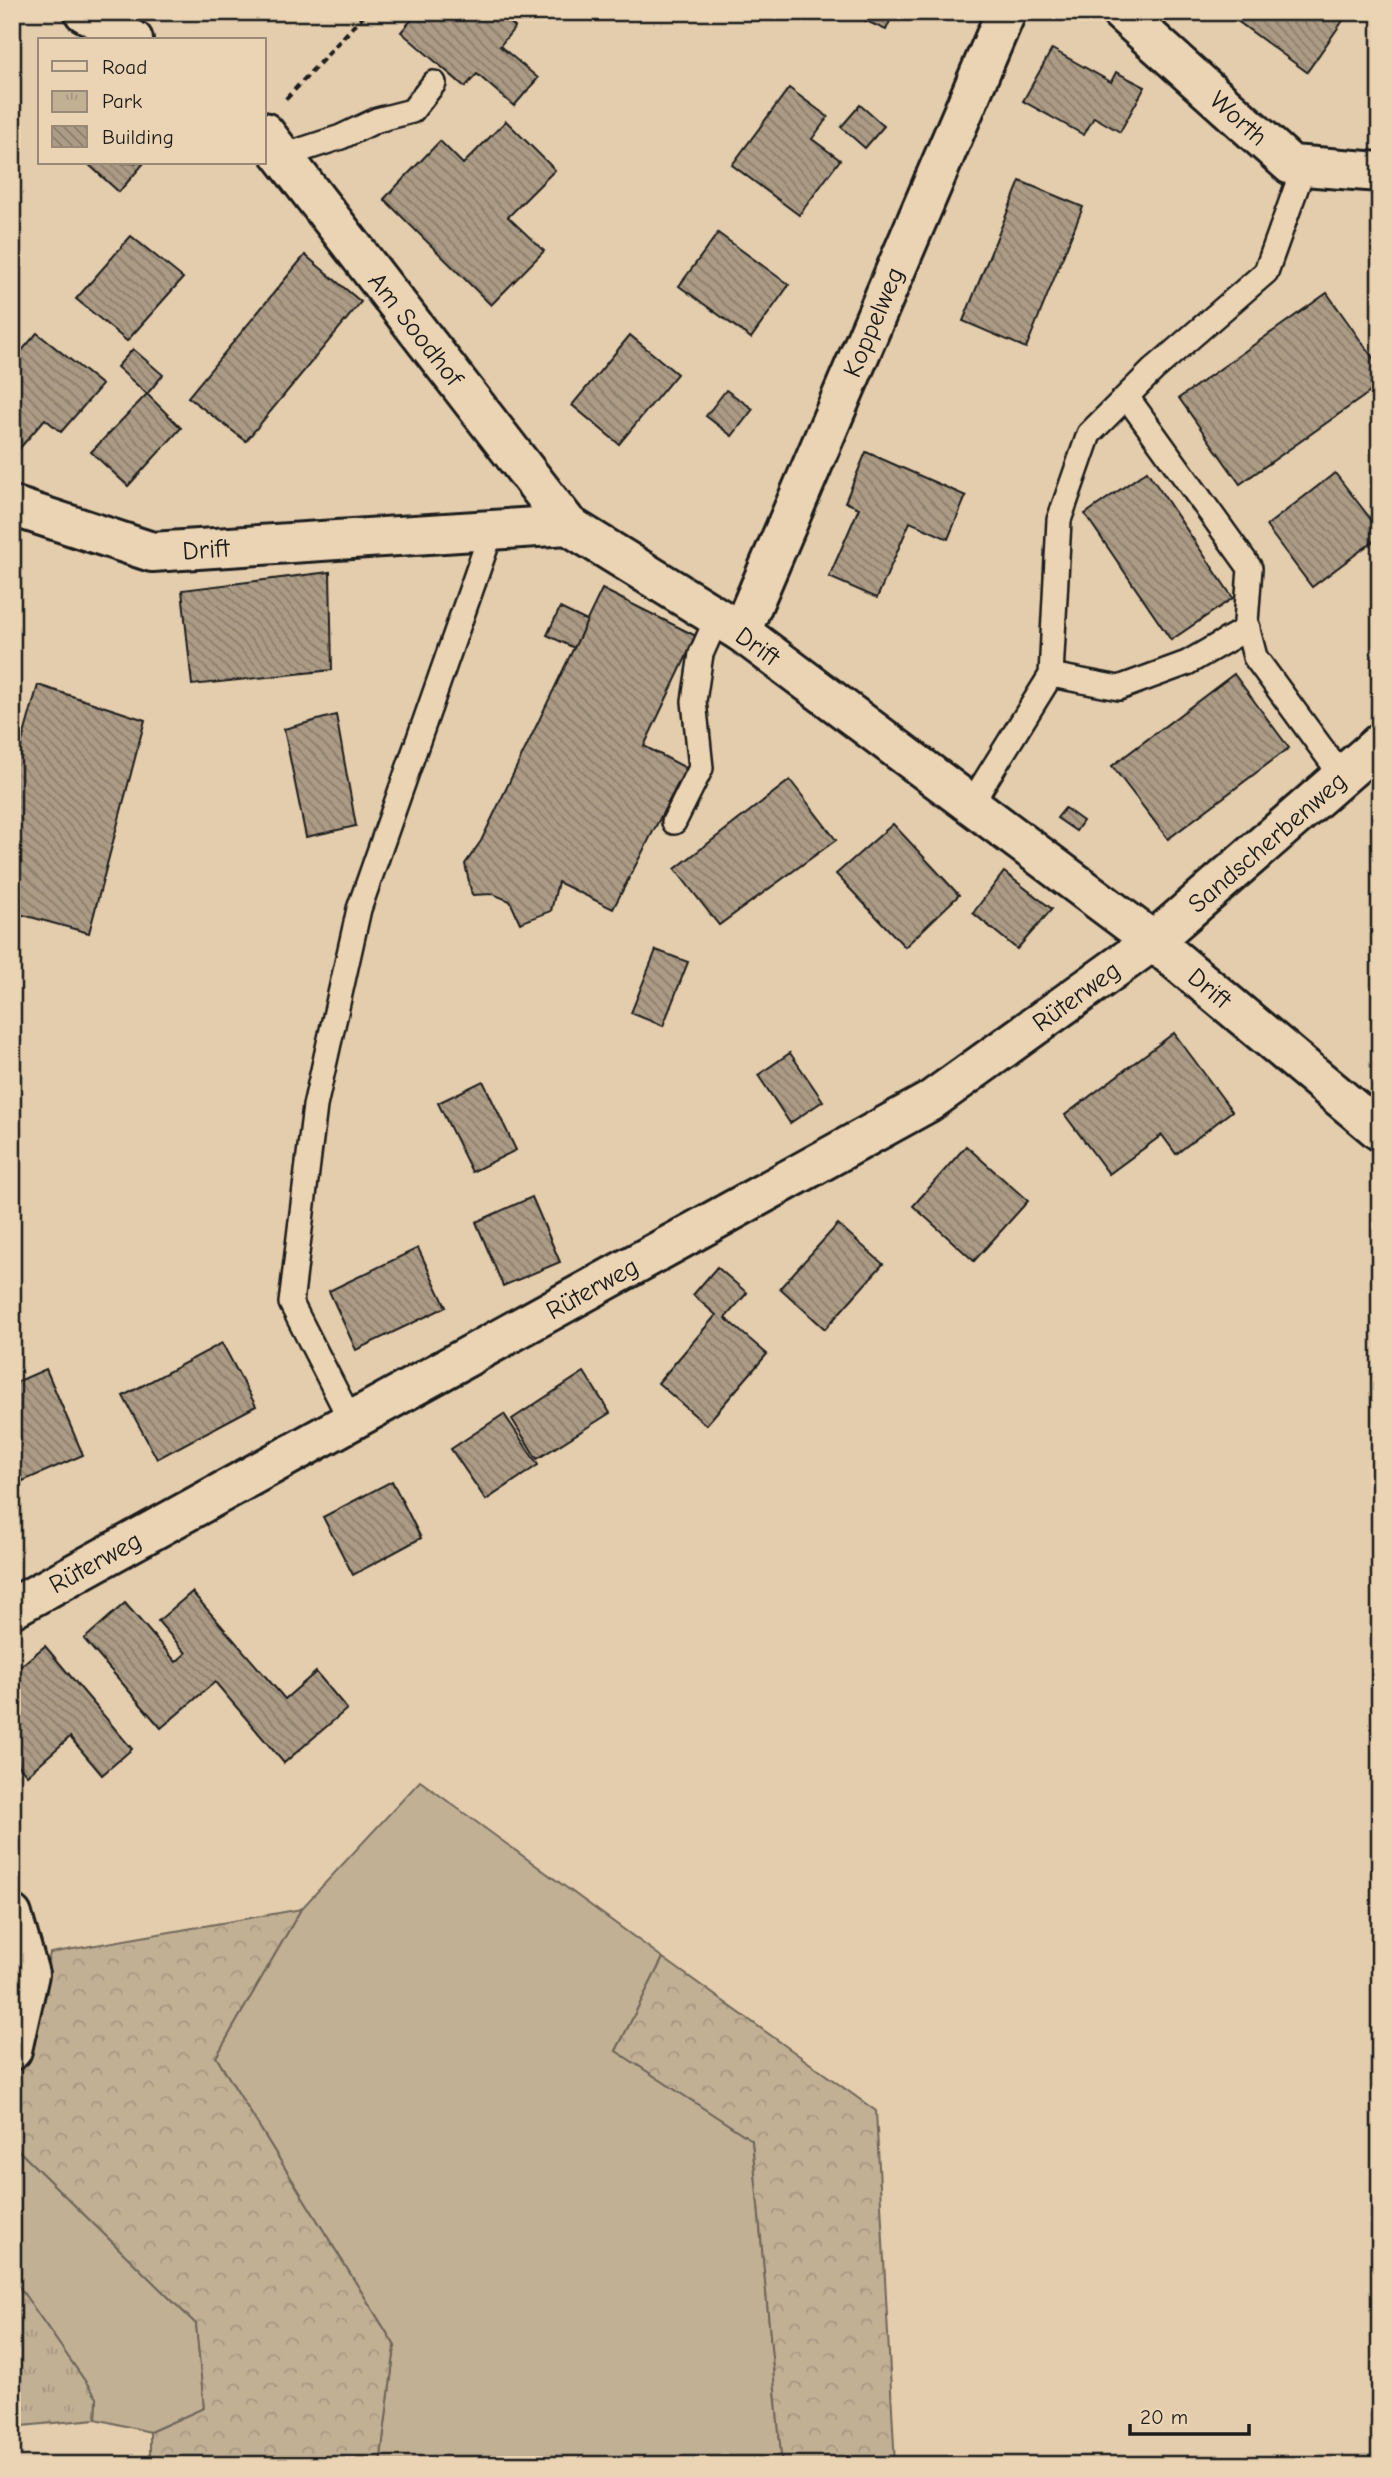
<svg xmlns="http://www.w3.org/2000/svg" width="1392" height="2477" viewBox="0 0 1392 2477" font-family="'Comic Neue',sans-serif">
	<defs>
		<pattern id="forest-crowns" width="20" height="18" patternUnits="userSpaceOnUse" patternTransform="scale(1.75)"><rect width="20" height="18" fill="#c2b095"/><path d="M2 6a3 3 0 1 1 6 0M12 15a3 3 0 1 1 6 0" fill="none" stroke="#a69780"/></pattern>
		<pattern id="park-tufts" width="24" height="20" patternUnits="userSpaceOnUse" patternTransform="scale(1.75)"><rect width="24" height="20" fill="#c2b095"/><path d="M3 7l-1-3M5 7V3M7 7l1-3M15 17l-1-3M17 17v-4M19 17l1-3" fill="none" stroke="#a69780"/></pattern>
		<pattern id="building-back-hatch" width="6" height="6" patternUnits="userSpaceOnUse" patternTransform="scale(1.75)"><rect width="6" height="6" fill="#ac9b85"/><path d="M-1 5l2 2M0 0l6 6M5-1l2 2" fill="none" stroke="#8b7e6c"/></pattern>
	</defs>
	<rect width="100%" height="100%" fill="#e3cdad"/>
	<filter id="ink" filterUnits="userSpaceOnUse"><feTurbulence type="fractalNoise" baseFrequency=".0143" numOctaves="2"/><feDisplacementMap in="SourceGraphic" scale="14" xChannelSelector="R" yChannelSelector="G"/><feConvolveMatrix kernelMatrix="1 2 1 2 8 2 1 2 1" color-interpolation-filters="sRGB"/></filter>
	<g filter="url(#ink)">
		<g fill="#c2b095" stroke="#6f6658" stroke-width="2">
			<path d="M420,1781L663,1958L616,2051L752,2140L782,2465H380L395,2346L216,2057L301,1909Z"/>
			<path d="M12,2144L196,2324L204,2408L150,2432L96,2419L97,2398L12,2277Z"/>
		</g>
		<g fill="url(#forest-crowns)" stroke="#6f6658" stroke-width="2">
			<path d="M301,1909L216,2057L395,2346L380,2465H150V2432L204,2408L196,2324L12,2144V2103L50,1953Z"/>
			<path d="M663,1958L876,2111L895,2465H782L752,2140L616,2051Z"/>
		</g>
		<path fill="url(#park-tufts)" stroke="#6f6658" stroke-width="2" d="M12,2277L97,2398L96,2419L12,2427Z"/>
		<g fill="url(#building-back-hatch)" stroke="#1c1c1c" stroke-width="2">
			<path d="M418,12H498L515,27L500,46L538,78L514,106L477,74L465,87L401,32Z"/>
			<path d="M846,12H894L886,30Z"/>
			<path d="M907,12H929L926,21Z"/>
			<path d="M1231,12H1349L1307,72L1229,15Z"/>
			<path d="M1052,49L1111,82L1116,72L1145,87L1120,132L1094,117L1084,135L1023,101Z"/>
			<path d="M789,88L828,117L812,139L840,160L799,215L732,165Z"/>
			<path d="M860,105L884,126L865,148L841,127Z"/>
			<path d="M506,121L555,170L508,217L544,251L491,305L384,199L440,141L463,164Z"/>
			<path d="M87,163H144L119,192Z"/>
			<path d="M1020,181L1083,207L1026,348L963,321Z"/>
			<path d="M718,233L789,285L751,338L679,286Z"/>
			<path d="M131,236L183,278L127,341L76,299Z"/>
			<path d="M305,255L361,302L246,441L188,397Z"/>
			<path d="M1327,293L1380,368V385L1240,484L1179,398Z"/>
			<path d="M37,333L102,385L61,432L45,419L13,456L12,362Z"/>
			<path d="M630,335L677,374L619,444L572,405Z"/>
			<path d="M133,349L163,375L147,394L117,367Z"/>
			<path d="M726,390L753,409L732,436L706,416Z"/>
			<path d="M147,394L181,428L128,486L91,452Z"/>
			<path d="M866,452L966,496L948,539L910,522L877,598L829,577L859,508L845,502Z"/>
			<path d="M1147,471L1233,598L1171,640L1085,514Z"/>
			<path d="M1335,473L1380,531V536L1312,587L1266,526Z"/>
			<path d="M330,572L332,670L192,685L182,590Z"/>
			<path d="M602,589L696,636L644,746L686,768L613,909L558,882L551,911L520,923L510,901L493,894L472,895L465,864L481,841Z"/>
			<path d="M560,608L587,621L574,648L547,635Z"/>
			<path d="M1234,674L1289,748L1168,839L1112,766Z"/>
			<path d="M38,685L145,720L89,933L12,912V777Z"/>
			<path d="M336,715L356,826L306,837L284,729Z"/>
			<path d="M790,780L836,840L719,925L675,869Z"/>
			<path d="M1065,808L1083,821L1076,831L1057,818Z"/>
			<path d="M893,824L959,895L905,947L836,874Z"/>
			<path d="M1004,872L1052,909L1017,949L973,913Z"/>
			<path d="M656,950L688,962L663,1026L631,1013Z"/>
			<path d="M1174,1033L1232,1111L1176,1154L1162,1135L1109,1174L1065,1115Z"/>
			<path d="M790,1053L823,1101L790,1123L758,1075Z"/>
			<path d="M483,1081L516,1150L472,1172L438,1103Z"/>
			<path d="M966,1146L1028,1201L974,1261L913,1206Z"/>
			<path d="M532,1197L560,1262L503,1286L476,1222Z"/>
			<path d="M838,1224L883,1264L825,1329L780,1288Z"/>
			<path d="M418,1248L446,1307L356,1350L329,1291Z"/>
			<path d="M717,1267L747,1293L725,1318L767,1354L706,1425L658,1383L716,1315L693,1295Z"/>
			<path d="M222,1343L256,1406L157,1459L123,1396Z"/>
			<path d="M46,1369L83,1455L23,1481L12,1459V1384Z"/>
			<path d="M584,1372L610,1413L537,1459L512,1419Z"/>
			<path d="M504,1414L538,1465L486,1500L451,1449Z"/>
			<path d="M392,1481L421,1538L353,1575L323,1517Z"/>
			<path d="M192,1592L285,1699L316,1672L347,1709L284,1763L215,1682L161,1728L84,1639L125,1603L176,1662L186,1653L158,1621Z"/>
			<path d="M45,1646L132,1749L102,1775L70,1737L27,1775L12,1758V1711L22,1703L12,1692V1673Z"/>
		</g>
		<g fill="none" stroke-linecap="round" stroke-linejoin="round">
			<g stroke="#1c1c1c" stroke-width="28">
				<g id="service">
					<path d="M283,156L341,137L377,120L412,111L434,83"/>
					<path d="M1127,397L1250,568L1246,622L1255,657L1342,776"/>
					<path d="M1051,675L1119,688L1187,663L1248,628"/>
					<path d="M971,804L1051,675L1059,520L1089,434L1153,370L1266,272L1304,166"/>
					<path d="M674,822L701,768L694,701L701,654L717,618"/>
					<path d="M351,1421L291,1303L315,1106L359,909L492,530"/>
				</g>
			</g>
			<g stroke="#1c1c1c" stroke-width="44">
				<g id="minor">
					<path d="M84,12L133,40"/>
					<path d="M1121,12L1291,165L1380,172"/>
					<path d="M264,132L568,525"/>
					<path d="M12,506L152,552L568,525L741,632L1153,941L1380,1131"/>
					<path d="M741,632L1006,12"/>
					<path d="M12,1608L929,1102L1153,941L1380,743"/>
					<path d="M12,1915L29,1974L12,2050"/>
				</g>
			</g>
			<path stroke="#1c1c1c" stroke-width="4.5" stroke-dasharray="7 5" stroke-linecap="butt" d="M286,99L367,12"/>
			<use href="#service" stroke="#ebd4b3" stroke-width="23"/>
			<use href="#minor" stroke="#ebd4b3" stroke-width="38"/>
		</g>
	</g>
	<g text-anchor="middle" stroke-width="6" stroke-linejoin="round" paint-order="stroke">
		<g font-size="26" fill="#1c1c1c" stroke="#ebd4b3">
			<text transform="translate(1239 118) rotate(42)" y="9">Worth</text>
			<text transform="translate(873 322) rotate(-67)" y="9">Koppelweg</text>
			<text transform="translate(416 329) rotate(52)" y="9">Am Soodhof</text>
			<text transform="translate(206 549) rotate(-4)" y="9">Drift</text>
			<text transform="translate(758 646) rotate(36)" y="9">Drift</text>
			<text transform="translate(1267 842) rotate(-41)" y="9">Sandscherbenweg</text>
			<text transform="translate(1210 988) rotate(40)" y="9">Drift</text>
			<text transform="translate(1076 996) rotate(-36)" y="9">Rüterweg</text>
			<text transform="translate(592 1288) rotate(-29)" y="9">Rüterweg</text>
			<text transform="translate(95 1562) rotate(-29)" y="9">Rüterweg</text>
		</g>
	</g>
	<rect width="1392" height="2477" fill="none" stroke="#ebd4b3" stroke-width="42"/>
	<rect x="21" y="21" width="1350" height="2435" fill="none" stroke="#1c1c1c" stroke-width="2.5" filter="url(#ink)"/>
	<rect x="38" y="38" width="228" height="126" fill="#ebd4b3" stroke="#988a77" stroke-width="2"/>
	<rect x="52" y="61" width="35" height="10" fill="#ebd4b3" stroke="#988a77" stroke-width="2"/>
	<text x="102" y="74" font-size="21" fill="#1c1c1c">Road</text>
	<rect x="52" y="91" width="35" height="21" fill="url(#park-tufts)" stroke="#988a77" stroke-width="2"/>
	<text x="102" y="108" font-size="21" fill="#1c1c1c">Park</text>
	<rect x="52" y="126" width="35" height="21" fill="url(#building-back-hatch)" stroke="#988a77" stroke-width="2"/>
	<text x="102" y="144" font-size="21" fill="#1c1c1c">Building</text>
	<path d="M1130 2424v10h119v-10" fill="none" stroke="#1c1c1c" stroke-width="3.5"/>
	<text x="1140" y="2424" font-size="21" fill="#1c1c1c" stroke="#ebd4b3" stroke-width="5" paint-order="stroke">20 m</text>
</svg>
